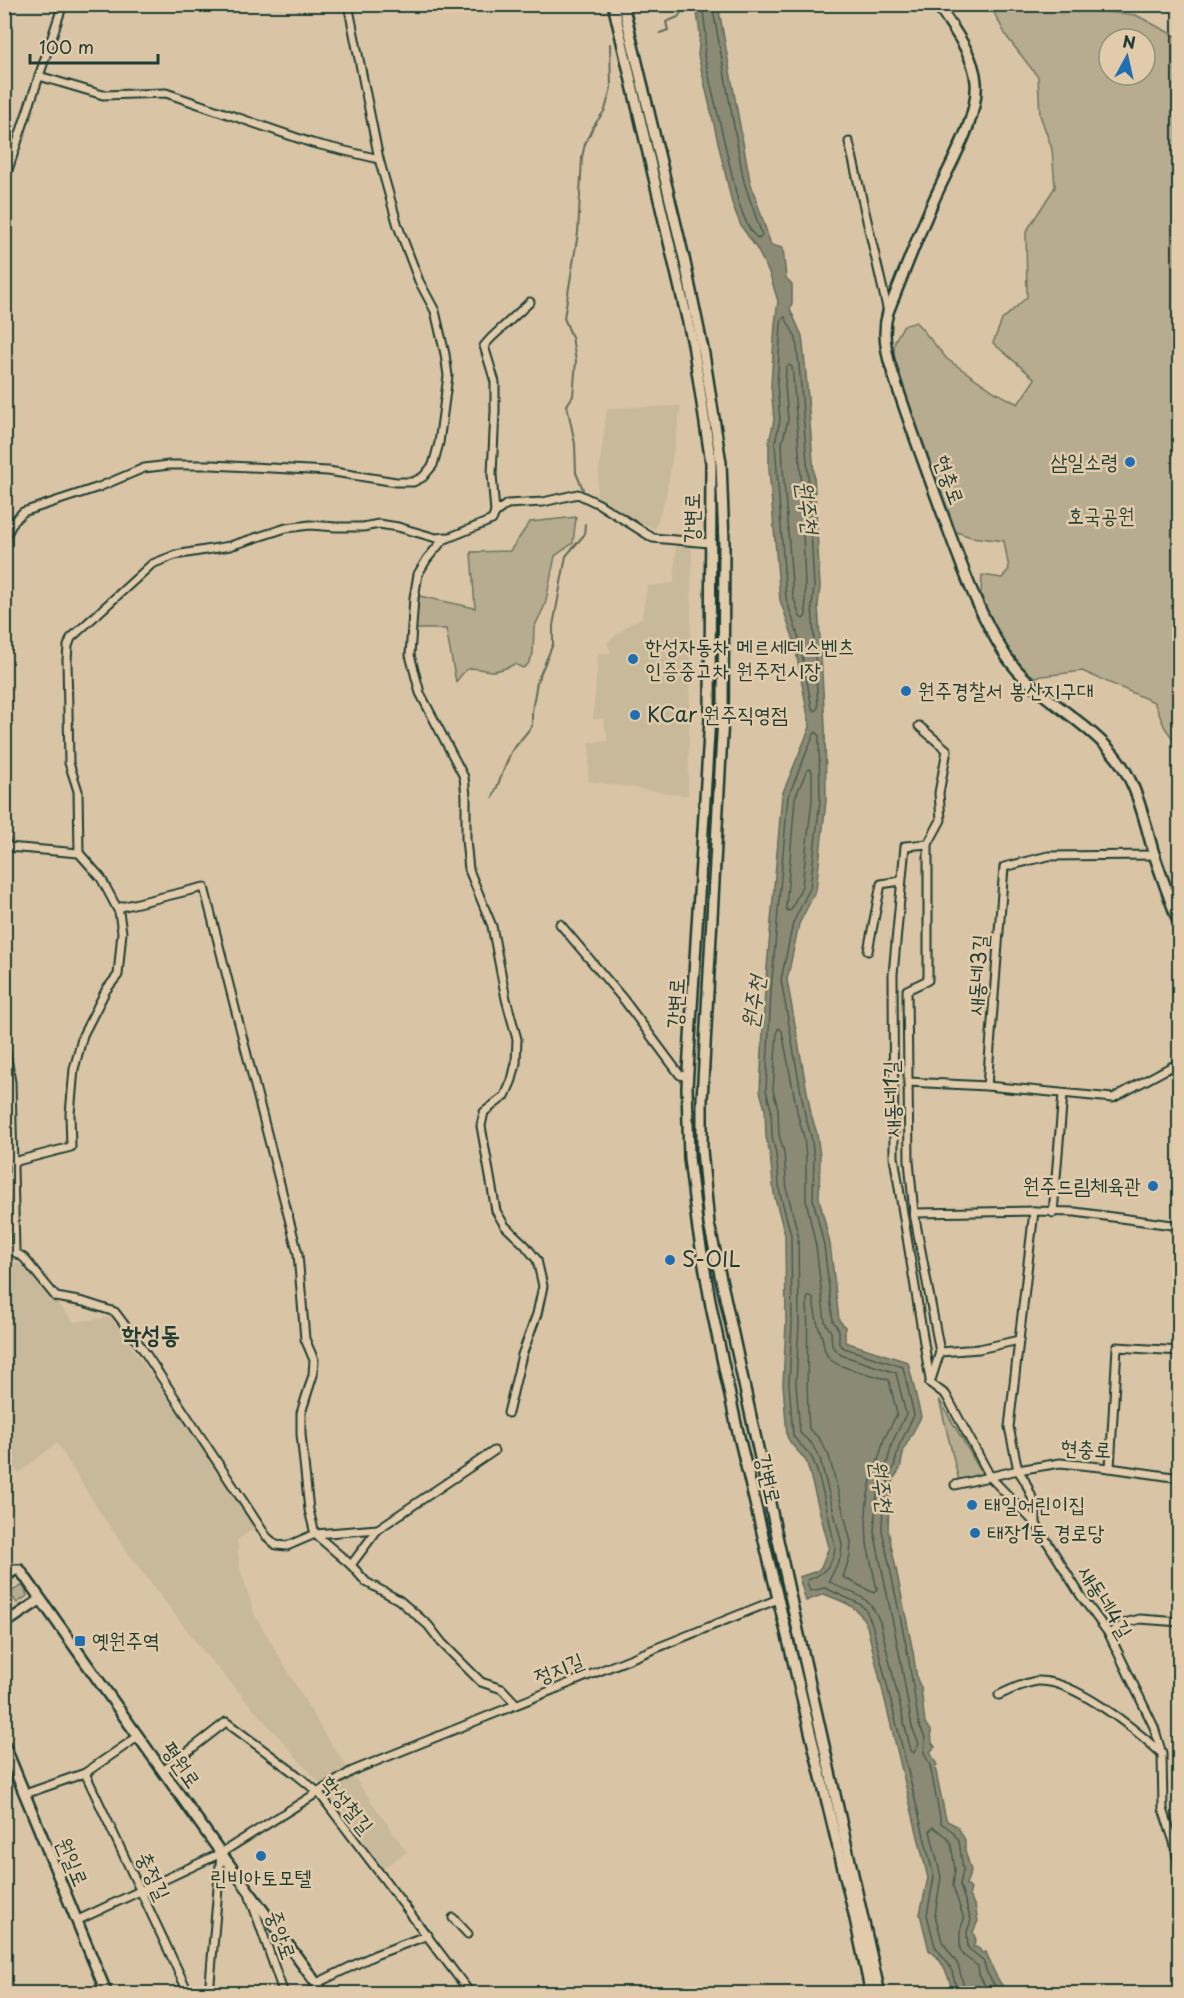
<svg xmlns="http://www.w3.org/2000/svg" width="1184" height="1998" viewBox="0 0 1184 1998" font-family="'Playpen Sans','Poor Story',sans-serif">
	<rect width="100%" height="100%" fill="#d9c5a5"/>
	<filter id="ink" filterUnits="userSpaceOnUse"><feTurbulence type="fractalNoise" baseFrequency=".0167" numOctaves="2"/><feDisplacementMap in="SourceGraphic" scale="12" xChannelSelector="R" yChannelSelector="G"/><feConvolveMatrix kernelMatrix="1 2 1 2 8 2 1 2 1" color-interpolation-filters="sRGB"/></filter>
	<g filter="url(#ink)">
		<g fill="#c8b99a">
			<path d="M681,406L666,496L655,529L626,516L596,497L607,408Z"/>
			<path d="M676,545L692,548L688,796L588,781L590,742L608,741L603,718L593,720L598,653H611L607,643L627,626L642,617L647,586L674,583Z"/>
			<path d="M4,1258L25,1266L74,1322L111,1317L257,1526L237,1540L239,1564L254,1613L325,1735L407,1852L382,1869L345,1812L206,1655L133,1560L99,1511L57,1443L19,1473L5,1457Z"/>
		</g>
		<g fill="#b7ac90" stroke="#6b7462" stroke-width="1.5" fill-rule="evenodd">
			<path d="M990,5H1073L1076,9L1136,15L1179,38V747L1165,728L1154,702L1082,671L1035,677L1016,666L996,640L981,594L982,575L1002,578L1009,569L1004,541L971,537L953,531C939,496 886,373 895,342C896,337 901,331 903,326L916,322L947,359L995,392L1018,404L1035,379L993,343L1002,320L1027,297L1026,232L1055,187L1052,149L1040,115L1038,77L1007,37ZM1109,39H1145V75H1109Z"/>
			<path d="M576,517L573,543L555,556L545,605L534,628L533,654L528,664L523,668L515,664C507,668 500,671 491,671C471,669 470,662 456,682L446,629H415L419,596L475,608L471,552L510,551L530,522Z"/>
			<path d="M939,1399L983,1475L959,1481Z"/>
			<path d="M21,1586L25,1588L27,1596L17,1603L9,1593Z"/>
		</g>
		<path fill="#8b8b75" stroke="#606c5b" stroke-width="1.5" d="M696,5H718L750,181L771,245L783,248L786,278L792,284V303L790,309L802,336L806,374L814,474L820,587L818,605L825,725L826,801L816,890L799,924L787,980L811,1114L817,1134L820,1156L819,1198L830,1244L839,1320L845,1327V1342L908,1362L921,1417L904,1449L900,1469L894,1478L889,1503L888,1530L913,1652L917,1679L921,1688L925,1724L931,1730L932,1743L935,1747L930,1752L937,1765L935,1767L945,1815L947,1821L957,1826L965,1840V1850L971,1871L966,1884L971,1889L969,1896L975,1906L978,1921L973,1932L976,1940L973,1947H978L982,1953L986,1952C992,1967 997,1982 1009,1993H953C949,1978 943,1959 929,1950L920,1914L928,1878L867,1626C857,1604 845,1603 824,1594L806,1601L799,1577L817,1571L821,1567L829,1547L807,1463C802,1453 790,1446 787,1436L783,1384L786,1324L785,1235L774,1194L770,1154L766,1137L765,1109L760,1091L765,991L782,795L810,727L794,640L780,600L769,469V442L774,420L771,385L775,324L778,301L770,275L757,249L741,226L732,203L698,55L700,34Z"/>
		<g fill="none" stroke-linecap="round" stroke-linejoin="round">
			<g stroke="#4a5c4e" stroke-width="1.5">
				<path d="M702,4L706,34L704,55L738,201C743,214 748,232 759,239L762,235L744,182L712,4"/>
				<path d="M785,317L796,338L800,375L808,474L814,587L812,605L818,708L815,711L812,708L799,639L786,598L775,443L780,420L777,385L781,325L782,319Z"/>
				<path d="M789,365L792,367L793,376L801,475L806,616L803,619L800,617L793,596L783,468L782,443L788,420L785,385L786,367Z"/>
				<path d="M810,769L812,771V800L802,886L791,910L788,911L786,908L795,798L807,770Z"/>
				<path d="M779,1028L782,1031L798,1116L804,1137L806,1157V1200L816,1246L825,1322L831,1332L832,1346L841,1355L896,1373L906,1414L892,1443L887,1464L881,1475L876,1501L874,1531L900,1657L912,1727L919,1744L914,1753L911,1751L880,1622C866,1589 854,1598 829,1581L841,1556L842,1544L820,1459L812,1444L800,1433L796,1383L799,1324L798,1234L787,1191L784,1152L779,1135L778,1108L773,1090L777,1031Z"/>
				<path d="M809,1296L813,1298C815,1311 816,1322 821,1334C825,1343 822,1352 831,1360C843,1370 873,1374 889,1380L897,1414L884,1439L878,1461L873,1471L867,1500L866,1516L867,1544L877,1589L874,1593L843,1577L850,1556L851,1542L829,1456L819,1438L809,1429C805,1384 809,1343 807,1299Z"/>
				<path d="M958,1994L951,1968L935,1946L927,1915L934,1877L872,1624L866,1610L860,1604L825,1588L810,1591L807,1583L808,1580C824,1574 834,1564 835,1547C829,1521 823,1484 813,1460C808,1449 797,1444 793,1435L789,1384L792,1324L791,1235L780,1193L776,1154L772,1136L771,1109L766,1090L771,991L788,797L814,734L816,732L819,735L820,800L810,888L793,923L781,980L805,1115L811,1136L814,1157L813,1199L824,1245L833,1321L839,1330V1344L844,1348L903,1367L914,1415L899,1446L894,1467L889,1477L883,1502L882,1530L908,1655L919,1725C926,1737 926,1740 924,1753L930,1765L941,1823L952,1831L959,1841L963,1870L960,1885L971,1920L967,1932L968,1948L983,1960L987,1973L1000,1994"/>
				<path d="M966,1994L958,1965L942,1941L935,1915L941,1877L930,1831L933,1827L946,1836L951,1843L955,1870L953,1886L964,1919L960,1931V1949L964,1956L978,1966L979,1975L990,1994"/>
			</g>
			<g stroke="#606c5b" stroke-width="2">
				<path d="M660,33L668,30L666,22L678,17L687,4"/>
				<path d="M583,489L576,473L575,444L567,405L573,396L576,361L572,337L564,318L578,233L582,157L585,144L593,127L605,110L611,88L610,44"/>
				<path d="M493,797L511,752L532,726V711L537,682L553,644V626L566,556L584,535L585,524"/>
			</g>
			<g stroke="#1f3d34" stroke-width="11">
				<g id="street">
					<path d="M39,76L103,95L166,93L312,143L379,159"/>
					<path d="M849,142L888,312"/>
					<path d="M4,182L63,4"/>
					<path d="M495,513L492,474L495,411V382L484,346L491,338L530,302"/>
					<path d="M4,539L14,521L23,512L99,487L144,468L169,465H212L328,471L396,482H413L423,477L433,465L439,443L448,376L445,354L435,311L419,281L398,226L379,159L348,4"/>
					<path d="M919,726L947,750L939,793L941,820L928,844V980L907,990L909,1161L914,1213L940,1352L930,1383"/>
					<path d="M4,837L8,847L79,853"/>
					<path d="M928,844L905,846L893,974L894,1157L930,1380"/>
					<path d="M117,908L204,887L298,1254L305,1339L314,1360L313,1375L301,1413V1434L309,1510L315,1534L351,1565L366,1582L399,1600L428,1625L442,1643L481,1682L502,1689L516,1704"/>
					<path d="M560,924L624,1000L680,1075L688,1077"/>
					<path d="M868,951L881,884L901,881"/>
					<path d="M4,1040L11,1082L15,1252"/>
					<path d="M908,1082L987,1086L1113,1098L1180,1062"/>
					<path d="M987,1086L1004,867L1048,856L1155,855"/>
					<path d="M13,1162L71,1147L70,1114L74,1069L83,1035L106,990L118,975L122,932L119,912L101,878L79,853L78,791L69,763L67,660L68,646L71,638L152,564L175,555L230,546L286,528L310,525L336,527H363L379,524L398,527L436,538L447,537"/>
					<path d="M1034,1211L1009,1427L1018,1470L1025,1481L1036,1507V1524L1081,1596L1109,1634L1154,1727L1162,1754L1163,1809L1174,1842L1180,1870"/>
					<path d="M914,1213L1034,1211L1075,1212L1180,1226"/>
					<path d="M1053,1213L1063,1094"/>
					<path d="M4,1245L24,1258L56,1297L84,1302L115,1312L140,1345L266,1536L276,1545L287,1546L315,1534L378,1529"/>
					<path d="M940,1352L979,1349L1019,1340"/>
					<path d="M930,1383L946,1395L991,1478L1036,1524"/>
					<path d="M508,1413L522,1355L537,1314L543,1286L537,1260L525,1245L505,1226L496,1211L481,1126L484,1112L505,1096L512,1080L516,1063L517,1039L506,999L492,926L469,870L466,839V796L464,777L420,693L410,655L414,598L418,574L427,559L443,540L492,520L495,513L507,504L543,502L578,494L599,504L653,538L709,543"/>
					<path d="M1110,1468L1117,1347L1180,1351"/>
					<path d="M955,1485L1018,1470L1060,1463L1110,1468L1180,1478"/>
					<path d="M351,1565L378,1529L494,1451"/>
					<path d="M1109,1634L1128,1622L1140,1619L1180,1622"/>
					<path d="M999,1695C1010,1690 1025,1682 1038,1681C1073,1679 1135,1729 1160,1752"/>
					<path d="M163,1771L226,1722L297,1775L319,1793L471,1994"/>
					<path d="M85,1773L189,1994"/>
					<path d="M25,1794L85,1773L139,1736"/>
					<path d="M250,1897L284,1994"/>
					<path d="M453,1918L468,1934"/>
					<path d="M76,1921L221,1853L352,1771L778,1599"/>
					<path d="M317,1983L375,1955L428,1935"/>
					<path d="M209,1994L221,1853"/>
				</g>
			</g>
			<g stroke="#1f3d34" stroke-width="14">
				<g id="secondary">
					<path d="M613,4L693,344L711,463L710,718L687,1087L689,1158L698,1230L711,1306L736,1424L854,1914L871,1994"/>
					<path d="M623,4L684,258L704,354L721,463L724,543L723,717L702,1100V1150L709,1224L790,1595L880,1994"/>
					<path d="M937,4C952,27 974,54 976,82C979,120 948,167 933,202C917,238 903,275 888,312C883,329 885,344 889,361C904,410 922,458 940,507C959,558 976,610 1006,656C1032,694 1076,714 1107,747C1136,775 1143,817 1154,854C1162,878 1171,902 1180,927"/>
					<path d="M4,1577L15,1570H20L221,1853L324,1994"/>
					<path d="M4,1624L40,1600"/>
					<path d="M4,1744L107,1994"/>
				</g>
			</g>
			<use href="#street" stroke="#e1cbaa" stroke-width="7"/>
			<use href="#secondary" stroke="#e1cbaa" stroke-width="9"/>
		</g>
	</g>
	<g fill="#1f6fb2" stroke="#e1cbaa" stroke-width="2">
		<circle cx="1130" cy="462" r="6"/>
		<circle cx="633" cy="659" r="6"/>
		<circle cx="906" cy="691" r="6"/>
		<circle cx="635" cy="715" r="6"/>
		<circle cx="1153" cy="1186" r="6"/>
		<circle cx="670" cy="1260" r="6"/>
		<circle cx="972" cy="1505" r="6"/>
		<circle cx="975" cy="1533" r="6"/>
		<rect x="74" y="1635" width="12" height="12" rx="3"/>
		<circle cx="261" cy="1856" r="6"/>
	</g>
	<g text-anchor="middle" stroke-width="5" stroke-linejoin="round" paint-order="stroke">
		<g font-size="21" fill="#1f3d34" stroke="#e1cbaa" text-anchor="start">
			<text x="1118" y="469" text-anchor="end">삼일소령</text>
			<text x="645" y="654">한성자동차 메르세데스벤츠<tspan x="645" dy="24">인증중고차 원주전시장</tspan></text>
			<text x="918" y="698">원주경찰서 봉산지구대</text>
			<text x="647" y="722">KCar 원주직영점</text>
			<text x="1141" y="1193" text-anchor="end">원주드림체육관</text>
			<text x="682" y="1267">S-OIL</text>
			<text x="984" y="1512">태일어린이집</text>
			<text x="987" y="1540">태장1동 경로당</text>
			<text x="92" y="1648">옛원주역</text>
			<text x="261" y="1885" text-anchor="middle">린비아토모텔</text>
		</g>
		<g font-size="21" fill="#1f3d34" stroke="#e1cbaa">
			<text transform="translate(949 480) rotate(70)" y="7">현충로</text>
			<text transform="translate(692 518) rotate(-89)" y="7">강변로</text>
			<text transform="translate(978 975) rotate(-86)" y="7">새동네3길</text>
			<text transform="translate(676 1003) rotate(-87)" y="7">강변로</text>
			<text transform="translate(892 1099) rotate(-91)" y="7">새동네1길</text>
			<text transform="translate(1086 1449) rotate(3)" y="7">현충로</text>
			<text transform="translate(768 1479) rotate(77)" y="7">강변로</text>
			<text transform="translate(1105 1602) rotate(58)" y="7">새동네4길</text>
			<text transform="translate(559 1669) rotate(-22)" y="7">정지길</text>
			<text transform="translate(181 1765) rotate(55)" y="7">평원로</text>
			<text transform="translate(347 1805) rotate(50)" y="7">학성철길</text>
			<text transform="translate(72 1862) rotate(67)" y="7">원일로</text>
			<text transform="translate(153 1876) rotate(65)" y="7">충정길</text>
			<text transform="translate(281 1935) rotate(71)" y="7">중앙로</text>
		</g>
		<g font-size="21" fill="#274339" stroke="#e1cbaa">
			<text x="1101" y="523">호국공원</text>
		</g>
		<g font-size="22" font-style="italic" fill="#2a453a" stroke="#e1cbaa">
			<text transform="translate(808 507) rotate(82)" y="8">원주천</text>
			<text transform="translate(753 1002) rotate(-81)" y="8">원주천</text>
			<text transform="translate(882 1486) rotate(81)" y="8">원주천</text>
		</g>
		<g font-size="24" font-weight="bold" fill="#1f3d34" stroke="#e1cbaa">
			<text x="151" y="1343">학성동</text>
		</g>
	</g>
	<rect width="1184" height="1998" fill="none" stroke="#e1cbaa" stroke-width="24"/>
	<rect x="12" y="12" width="1160" height="1974" fill="none" stroke="#1f3d34" stroke-width="2" filter="url(#ink)"/>
	<g transform="translate(1127 57) rotate(8)"><circle r="28" fill="#e1cbaa" stroke="#93927b" stroke-width="1.5"/>
	<path d="M0-4.5L10 22L0 15L-10 22Z" fill="#1f6fb2"/>
	<text y="-9" font-size="16" font-weight="bold" text-anchor="middle" fill="#1f3d34">N</text>
	</g>
	<path d="M30 54v9h128v-9" fill="none" stroke="#1f3d34" stroke-width="3"/>
	<text x="39" y="54" font-size="18" fill="#1f3d34" stroke="#e1cbaa" stroke-width="4.5" paint-order="stroke">100 m</text>
</svg>
